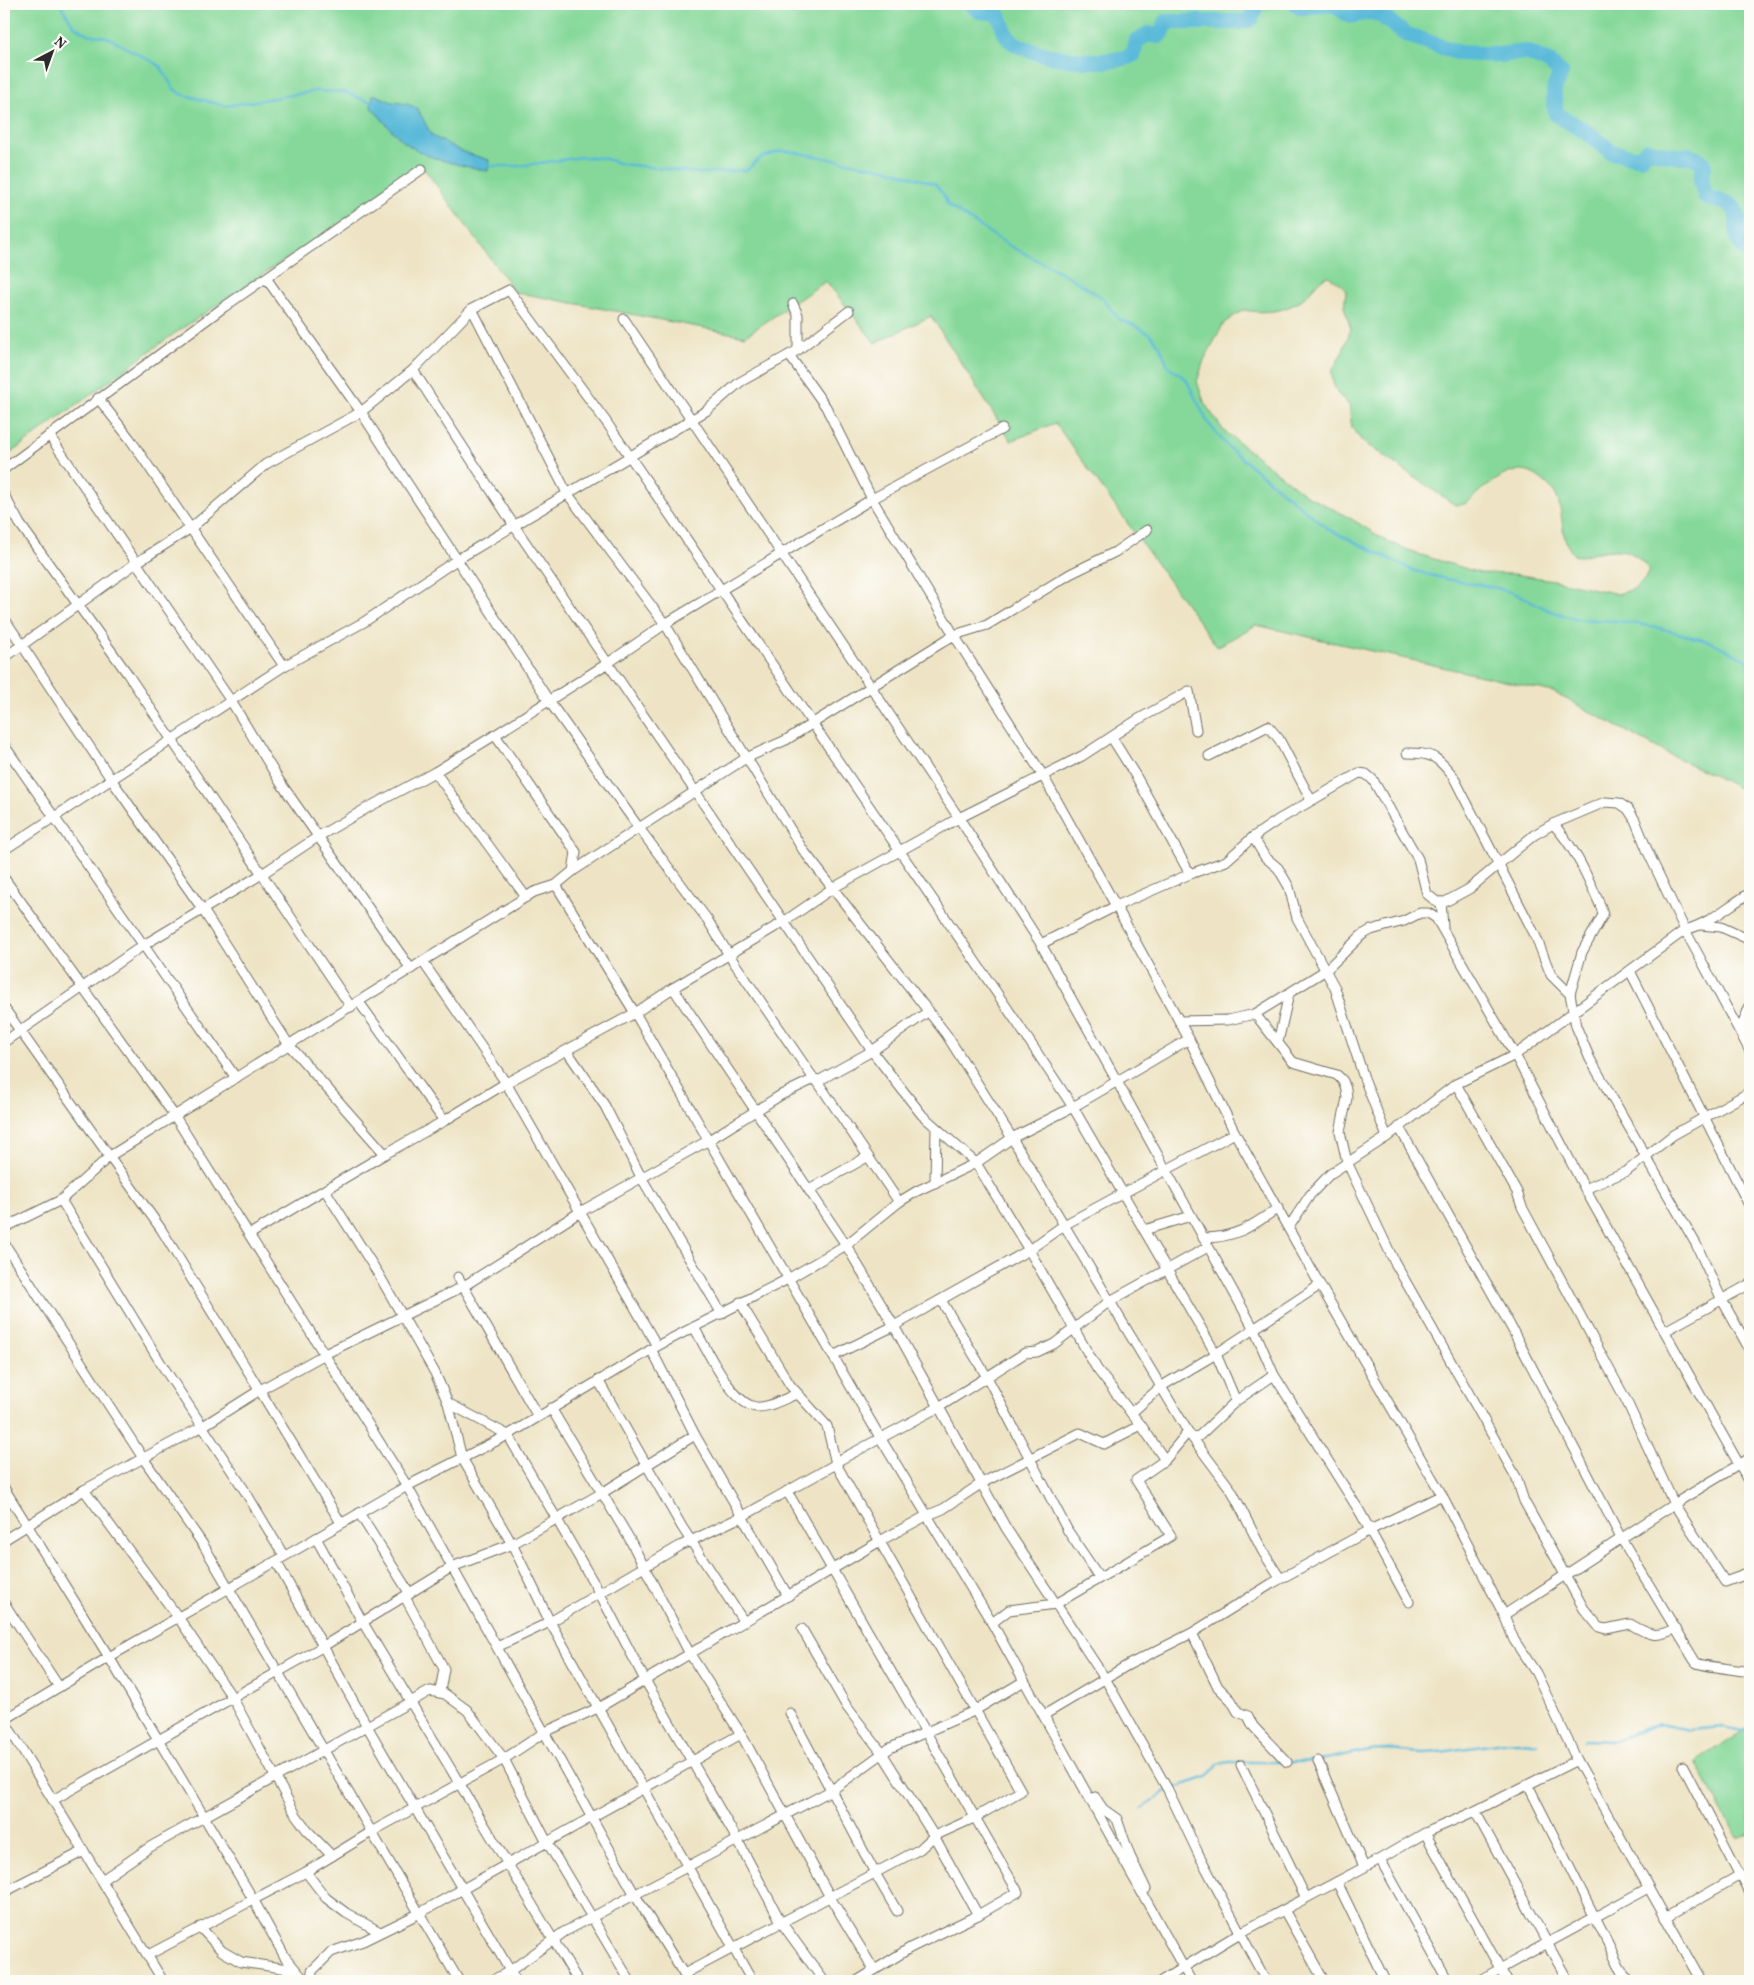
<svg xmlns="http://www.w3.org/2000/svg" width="1754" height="1985" viewBox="0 0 1754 1985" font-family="Vollkorn,serif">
	<rect width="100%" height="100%" fill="#fdfcf7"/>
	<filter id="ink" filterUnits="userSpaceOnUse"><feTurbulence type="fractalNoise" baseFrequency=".02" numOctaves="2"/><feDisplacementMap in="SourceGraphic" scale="10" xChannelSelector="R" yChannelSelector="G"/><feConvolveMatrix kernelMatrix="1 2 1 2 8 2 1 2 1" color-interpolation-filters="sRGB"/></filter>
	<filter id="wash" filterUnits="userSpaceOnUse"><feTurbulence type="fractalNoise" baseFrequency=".0096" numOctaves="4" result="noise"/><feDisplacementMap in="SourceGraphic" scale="20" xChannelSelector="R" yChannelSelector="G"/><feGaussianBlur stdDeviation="1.12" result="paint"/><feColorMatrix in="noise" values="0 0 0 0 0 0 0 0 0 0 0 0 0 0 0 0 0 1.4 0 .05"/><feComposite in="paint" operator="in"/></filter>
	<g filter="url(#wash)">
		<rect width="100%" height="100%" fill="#eee4c5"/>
		<g fill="#85d89a" stroke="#588262" fill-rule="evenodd">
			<path d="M4,4H1750V793L1667,753L1553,692L1256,625L1217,647L1055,423L1011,441L931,316L875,343L826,281L745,336L515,292L423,167L168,338L4,458ZM1328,276L1342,285L1346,291L1344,307L1351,329L1343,351L1332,371V379L1337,393L1349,405L1352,428L1362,441L1455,505C1468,506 1470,499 1480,491C1482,488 1486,487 1489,485C1512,467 1529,465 1550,487C1564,501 1560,525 1566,542C1568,547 1571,551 1574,555C1584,558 1588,553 1597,552C1621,548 1633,548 1649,570L1645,579L1634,589L1618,594L1553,580L1513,574L1480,573L1421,555L1388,542L1350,518L1306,495L1224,431L1205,404L1197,382L1204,360L1224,323L1243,310C1269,314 1291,312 1310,292C1316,285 1319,280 1328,276Z"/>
			<path d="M1750,1726V1834L1737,1837L1696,1762Z"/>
		</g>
		<path fill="#5abad9" stroke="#427282" d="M373,94L392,102L407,104L417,108L432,136L463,152L489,160L488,171C463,165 431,161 410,146C395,136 383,120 371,107Z"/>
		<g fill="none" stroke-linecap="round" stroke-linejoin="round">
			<g stroke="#5abad9" stroke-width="2.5">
				<path d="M60,4L74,26L87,34L107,37L160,66L174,89L181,94L225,106L316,91L343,92L374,103"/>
				<path d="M487,166H519L582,157L603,158L622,164L700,173L747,170L760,158L781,151L793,152L890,170L935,184L943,194L948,205L965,217L1010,246L1068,276L1101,297L1120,320L1132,324L1150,334L1160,346L1168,366L1186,379L1208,423L1228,447L1328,529L1415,571L1446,579L1497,588L1522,596L1548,610L1575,619L1619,621L1656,627L1714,643L1750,662"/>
				<path d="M1584,1740L1613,1741L1660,1724L1689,1730L1722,1727L1750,1732"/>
				<path d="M1290,1762C1318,1763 1343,1754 1370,1750C1388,1747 1405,1753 1423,1753C1438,1753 1454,1750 1469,1748C1493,1745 1513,1739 1537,1744"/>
				<path d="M1142,1809L1168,1790L1207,1777L1218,1764L1229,1762H1282"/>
			</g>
			<g stroke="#5abad9" stroke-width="16">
				<path d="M971,4L979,11L997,13C1004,22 1002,33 1010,40C1032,58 1110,69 1134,54L1136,41L1148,34L1158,36L1162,33L1166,22H1242L1251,19L1256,4"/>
				<path d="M1296,4L1300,7L1333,4L1350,16L1370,12L1379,14L1405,34L1459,53L1499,55L1526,52L1549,62L1561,73C1552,89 1553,95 1556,114L1588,133L1611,152L1640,158L1647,150L1681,157L1688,155L1701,161L1704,166L1701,180L1706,197C1713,201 1722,200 1729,204C1748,215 1725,238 1750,253"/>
			</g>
		</g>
	</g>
	<g filter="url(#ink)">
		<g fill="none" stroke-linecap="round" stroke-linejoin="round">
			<g stroke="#6f6c61" stroke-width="11">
				<g id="minor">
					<path d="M266,278L361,412L549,701L639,828L707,919L729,955L814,1079L820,1080L872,1051L929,1011"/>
					<path d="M793,304L798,315V350"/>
					<path d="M472,309L567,493L665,624L803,850L946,1034L1012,1138L1190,1435L1194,1437L1199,1436L1236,1401L1274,1375"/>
					<path d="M789,355L826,407L872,499L954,635L1042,774L1116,906L1189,1039L1235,1133L1320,1285L1442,1495L1504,1615L1514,1640L1536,1673L1577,1760L1701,1981"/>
					<path d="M413,370L515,527L872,1051L922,1115L976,1163L1029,1250L1097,1369L1131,1413"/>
					<path d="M98,398L130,439L284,666"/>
					<path d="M49,435L231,701L280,782L411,969"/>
					<path d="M4,469L224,307L422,169"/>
					<path d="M4,495L20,524L127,673L351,1007"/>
					<path d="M4,618L111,779L203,910L289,1045L385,1154"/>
					<path d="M4,658L136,563L191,528L266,464L361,412L413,370L472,309L509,290L607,423L1018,1024L1073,1107L1144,1230L1216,1354L1236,1401"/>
					<path d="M1196,730L1189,691L1137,720L1082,756L959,818L1041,944L1254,1329L1274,1375L1360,1512L1409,1602"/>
					<path d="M1112,738L1137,778L1190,874"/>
					<path d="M4,745L236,1078"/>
					<path d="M1407,753C1432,753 1437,756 1453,776L1536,937L1551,975L1570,994"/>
					<path d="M1209,756L1268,726L1279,739L1311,800"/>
					<path d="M435,772L526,897"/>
					<path d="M1553,824C1575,847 1588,878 1601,907L1603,915L1582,952L1570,994L1576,1026L1590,1059L1696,1244L1722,1300L1750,1350"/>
					<path d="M1253,837L1265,857L1278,868L1289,887L1297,918L1335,988L1364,1078L1387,1137"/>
					<path d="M4,850L284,666L364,622L458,559L706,411L740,382L798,350L849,311"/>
					<path d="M573,871L746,758L786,740L954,635L987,625L1070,574L1115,552L1147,530"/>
					<path d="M4,878L174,1115L407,1486L635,1895L688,1981"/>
					<path d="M556,885L635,1013L881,1439L992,1623L1191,1981"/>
					<path d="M1750,893C1728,906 1711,923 1685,930L1750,1051"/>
					<path d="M1441,902L1443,927"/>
					<path d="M1701,925L1721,927L1750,940"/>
					<path d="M1041,944L1116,906L1190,874L1226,861L1253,837L1278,820L1359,773L1366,774L1373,780L1418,859L1427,894L1437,902H1445L1469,889L1534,835L1553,824L1605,802L1619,803L1628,809L1635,820L1648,852L1685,930L1515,1055L1456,1084L1387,1137L1330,1174L1310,1195L1289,1227"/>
					<path d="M423,962L506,1083L657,1346"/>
					<path d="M1630,971L1750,1207"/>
					<path d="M673,988L846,1245L894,1326L1006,1528L1106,1680L1168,1790L1198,1853L1266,1981"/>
					<path d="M359,1002L444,1121"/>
					<path d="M4,1008L161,1229L341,1523"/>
					<path d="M1255,1014L1293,1062L1337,1075L1343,1081L1346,1089L1347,1098L1340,1132L1347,1162L1394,1261L1516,1477L1524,1501L1584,1609L1599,1627L1606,1629L1630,1624C1649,1635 1656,1639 1676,1628"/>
					<path d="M1179,1021L1228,1020L1255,1014L1326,970L1362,935L1371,930L1404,921L1420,913H1428L1436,918L1515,1055L1585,1189L1750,1484"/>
					<path d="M1740,1031L1750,1005"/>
					<path d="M4,1042L142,946L262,874L319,836L369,807L435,772L495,735L608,663L665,624L872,499L1002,429"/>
					<path d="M1278,1042L1289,994"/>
					<path d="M567,1051L605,1106L641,1177L722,1314"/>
					<path d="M817,1081L899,1202"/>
					<path d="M1456,1084L1517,1192L1522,1207L1627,1402L1674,1504L1725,1582L1750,1573"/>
					<path d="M1399,1127L1511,1327L1621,1538L1690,1653C1692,1656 1694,1661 1697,1663C1701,1666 1741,1670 1750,1672"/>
					<path d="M935,1183L936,1128"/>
					<path d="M1585,1189L1627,1171L1673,1135L1750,1092"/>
					<path d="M325,1190L379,1275L435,1373L448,1403L462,1458L512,1544L550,1622L752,1981"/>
					<path d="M809,1190L867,1157"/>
					<path d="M61,1200L162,1365L245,1491L284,1556"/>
					<path d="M4,1228L61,1200L110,1156L534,892L556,885L573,871L576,852L495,735"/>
					<path d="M1144,1230L1191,1216"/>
					<path d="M250,1234L385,1154L444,1121L506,1083L635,1013L673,988L785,921L833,888L959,818L624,319"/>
					<path d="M1203,1238C1236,1238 1252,1226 1278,1208"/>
					<path d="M4,1243L143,1458L204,1546L459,1981"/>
					<path d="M458,1277L537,1415"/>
					<path d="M941,1300L987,1377L1068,1531L1099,1577"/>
					<path d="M694,1327C705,1347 730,1399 752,1406C764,1411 785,1398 797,1394"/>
					<path d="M1665,1331L1750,1284"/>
					<path d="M651,1349L695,1435L788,1596"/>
					<path d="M833,1356L894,1326L1029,1250L1064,1225L1235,1133"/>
					<path d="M598,1380L682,1527L744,1622"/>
					<path d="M448,1403L508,1435L599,1592L645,1680L738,1841L781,1922L824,1981"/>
					<path d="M551,1408L629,1538L690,1654L741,1734L830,1897L874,1970"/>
					<path d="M1141,1425L1165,1460"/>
					<path d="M836,1462L939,1407L1025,1353L1037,1352L1054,1344L1110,1301L1208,1247"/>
					<path d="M4,1488L109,1657L253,1899L285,1957L305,1981"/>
					<path d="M84,1490L178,1617L232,1697L296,1815L307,1830L332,1856"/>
					<path d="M787,1491L1018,1892L978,1915L910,1948L857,1981"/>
					<path d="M359,1513L410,1594"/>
					<path d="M316,1538L362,1621L578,1981"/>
					<path d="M4,1540L84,1490L203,1426L260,1390L327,1353L464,1286L580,1212L709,1140L781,1095L814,1079"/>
					<path d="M276,1561L367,1726L516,1981"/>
					<path d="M405,1597L444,1669L440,1691"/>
					<path d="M4,1603L59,1687"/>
					<path d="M1504,1615L1674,1504L1750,1458"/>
					<path d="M992,1623L1009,1610L1056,1604L1171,1536L1136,1480L1165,1460L1188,1432L1232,1491L1263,1552L1280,1578"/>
					<path d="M802,1629L847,1707L882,1753L934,1836L978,1915"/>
					<path d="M1192,1633L1218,1687L1231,1700L1238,1712L1248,1716L1253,1726L1287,1762"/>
					<path d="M497,1647L550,1622L680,1546L743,1516L836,1464"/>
					<path d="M790,1713L875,1873L897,1911"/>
					<path d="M1046,1719L1044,1715L1128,1665L1192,1633L1271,1584L1370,1530L1442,1495"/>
					<path d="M4,1720L109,1657L407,1486L508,1435L657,1346L788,1279L846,1245L899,1202L917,1191L976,1163L1012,1138L1073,1107L1189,1039"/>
					<path d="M4,1720L163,1981"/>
					<path d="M1318,1761L1364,1867"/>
					<path d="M1241,1765L1306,1898"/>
					<path d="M1683,1766L1750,1895"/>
					<path d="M1528,1785L1627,1981"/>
					<path d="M1095,1797L1103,1809L1117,1819L1130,1856L1146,1889"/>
					<path d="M53,1800L322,1647L452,1567L512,1544L602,1493L695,1435"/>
					<path d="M1475,1811L1568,1981"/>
					<path d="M1425,1833L1507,1981"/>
					<path d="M1380,1859L1448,1981"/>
					<path d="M306,1872L326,1898L346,1913L380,1932"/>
					<path d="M102,1880L150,1847L430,1691L445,1694L467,1710L504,1759L547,1842L630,1981"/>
					<path d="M1337,1882L1385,1981"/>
					<path d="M4,1892L84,1851"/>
					<path d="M1284,1910L1324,1981"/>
					<path d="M1665,1918L1740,1875"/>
					<path d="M200,1927L222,1951L241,1962L295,1970"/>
					<path d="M148,1955L306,1872L371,1832L504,1759L545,1732L600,1707L880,1541L926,1516L943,1509L982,1483L1080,1433L1104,1444L1141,1425L1131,1413L1162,1386L1216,1354L1320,1285"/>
					<path d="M684,1974L920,1849L934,1836L974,1818L1021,1791L836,1464L827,1426L790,1385L740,1302"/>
					<path d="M311,1981L312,1971L331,1952L363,1941L418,1914L741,1734"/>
					<path d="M491,1981L510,1971L564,1932L832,1790L890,1748L974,1711L1024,1681"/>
					<path d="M1161,1981L1240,1933L1380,1859L1425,1833L1475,1811L1577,1760"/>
					<path d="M1478,1981L1648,1888"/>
				</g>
			</g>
			<use href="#minor" stroke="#fff" stroke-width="9"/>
		</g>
	</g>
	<rect width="1754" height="1985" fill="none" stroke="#fdfcf7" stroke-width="20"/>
	<g transform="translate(52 52) rotate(41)" stroke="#fdfcf7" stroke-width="4" paint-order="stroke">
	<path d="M0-4L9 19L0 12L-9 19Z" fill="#2b2b2b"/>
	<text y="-8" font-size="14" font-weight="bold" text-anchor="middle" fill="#2b2b2b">N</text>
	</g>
</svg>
